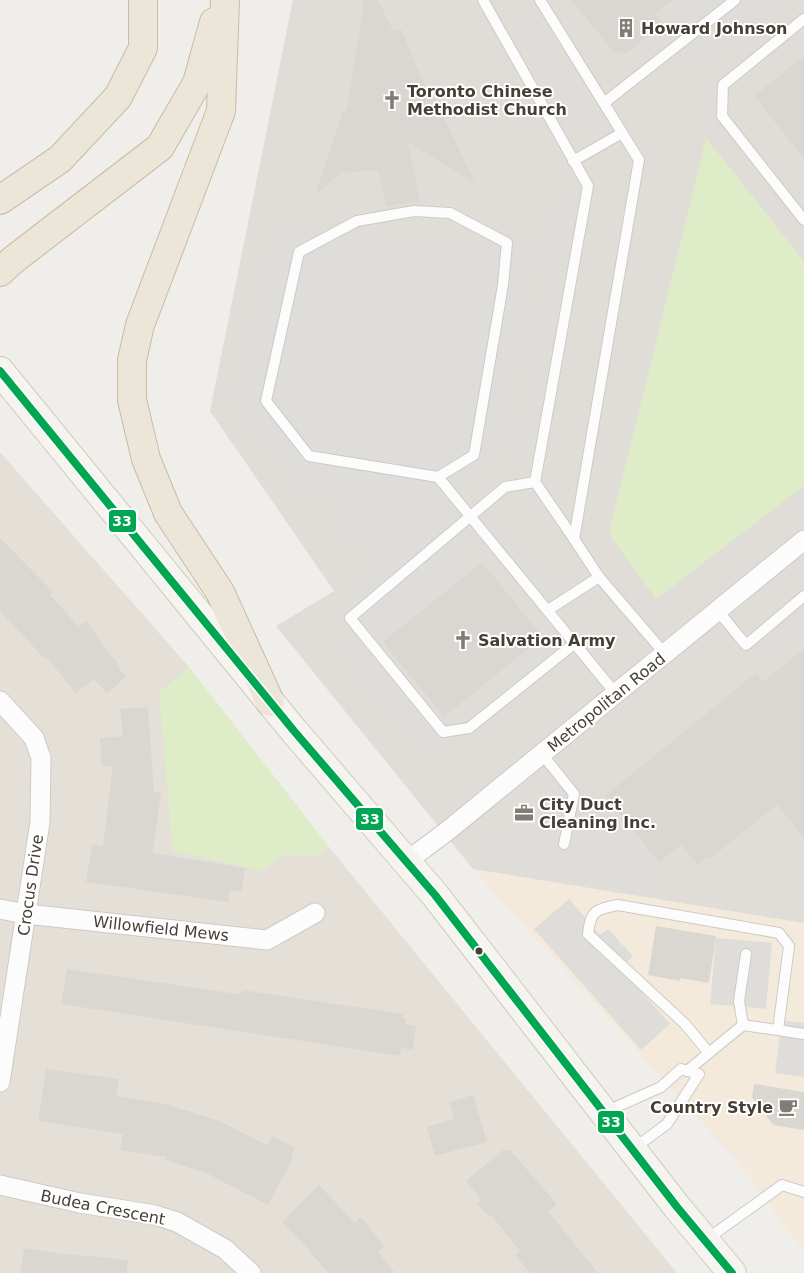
<svg xmlns="http://www.w3.org/2000/svg" width="804" height="1273" viewBox="0 0 804 1273" font-family="'DejaVu Sans',sans-serif">
	<rect width="100%" height="100%" fill="#f0eeea"/>
	<path fill="#e5e0d7" d="M0,452L189,667L329,847L677,1273H0Z"/>
	<path fill="#f4eadc" d="M473,869L804,923V1252L736,1160Z"/>
	<path fill="#e0ddd8" d="M293,0H804V923L473,869L276,626L334,591L210,411Z"/>
	<g fill="#deecc8">
		<path d="M706,138L804,261V486L656,599L609,534Z"/>
		<path d="M189,667L329,847L316,856L283,855L261,871L173,851L159,692Z"/>
	</g>
	<g fill="#dfddd9">
		<path d="M689,0H781L699,65L664,20Z"/>
		<path d="M529,15L595,124L580,133L514,24Z"/>
		<path d="M558,201L574,203L532,457L517,454Z"/>
		<path d="M314,226L502,253L537,243L497,459L373,558L335,523V494L298,489L232,398L276,227Z"/>
		<path d="M450,509L474,539L455,554L469,571L393,632L380,615L370,623L345,593Z"/>
		<path d="M503,522L556,590L544,599L491,532Z"/>
		<path d="M804,608V630L765,661L754,648Z"/>
		<path d="M355,637L440,746L424,758L339,649Z"/>
		<path d="M543,647L552,658L519,684L510,673Z"/>
		<path d="M572,772L649,861L646,891L486,867L478,852Z"/>
		<path d="M569,899L600,935L608,929L633,956L620,968L670,1024L641,1050L534,929Z"/>
		<path d="M716,938L772,943L766,1009L710,1004Z"/>
		<path d="M782,1020L804,1023V1077L775,1073Z"/>
	</g>
	<g fill="#dad7d2">
		<path d="M364,0H378L393,31L401,29L426,89H430L475,183L408,142L420,201L386,206L378,170L341,173L315,195L343,112L347,110Z"/>
		<path d="M571,0H673L655,14L663,24L626,53L614,52Z"/>
		<path d="M804,56V159L754,96Z"/>
		<path d="M0,538L53,592L50,595L79,627L86,621L97,635L96,636L119,665L118,667L126,677L107,693L94,679L76,693L47,658L45,659L0,611Z"/>
		<path d="M482,562L543,637L444,717L383,642Z"/>
		<path d="M804,649V838L777,805L710,859L708,857L698,865L681,845L659,862L605,796L756,673L763,682Z"/>
		<path d="M148,707L154,792L161,793L153,853L245,868L241,892L230,890L228,902L86,882L92,844L103,846L113,766H102L100,738L123,736L120,709Z"/>
		<path d="M656,926L716,936L709,983L680,978V981L648,975Z"/>
		<path d="M67,969L238,994V993H242L243,990L403,1014L402,1018L406,1019L405,1024L416,1026L413,1050L401,1048L400,1056L61,1004Z"/>
		<path d="M46,1069L119,1079L116,1096L165,1104L220,1121L267,1145L272,1136L295,1148L291,1157L293,1158L268,1205L206,1173L165,1160L166,1157L120,1150L123,1134L38,1121Z"/>
		<path d="M754,1084L804,1092V1130L773,1125L752,1097Z"/>
		<path d="M473,1095L487,1142L435,1156L427,1127L454,1119L449,1102Z"/>
		<path d="M503,1150H510L557,1204L548,1211L598,1273H530L515,1255L520,1251L491,1215L489,1217L477,1203L482,1200L466,1181Z"/>
		<path d="M319,1185L355,1223L361,1217L384,1247L378,1252L395,1273H328L308,1249L282,1222Z"/>
		<path d="M24,1248L68,1255V1254L128,1260L127,1273H20Z"/>
	</g>
	<g fill="none" stroke-linecap="round" stroke-linejoin="round">
		<g stroke="#cdcac5" stroke-width="12">
			<g id="service">
				<path d="M483,0L588,186L535,482L574,539"/>
				<path d="M540,0L639,160L574,539L599,577L665,654"/>
				<path d="M804,19L723,85L722,116L804,220"/>
				<path d="M604,103L735,0"/>
				<path d="M573,161L622,133"/>
				<path d="M438,477L474,455L503,285L507,243L450,213L414,211L357,221L299,252L266,401L309,456L438,477L616,694"/>
				<path d="M535,482L505,487L350,618L443,732L469,728L575,643"/>
				<path d="M548,610L599,577"/>
				<path d="M718,611L746,645L804,596"/>
				<path d="M542,754L574,794L564,844"/>
				<path d="M743,1025L739,1001L746,954"/>
				<path d="M709,1053L685,1024L588,934C590,911 596,909 618,905L779,933L789,946L778,1030"/>
				<path d="M687,1071L743,1025L804,1034"/>
				<path d="M605,1112L661,1087L681,1069L699,1074L667,1124L633,1149"/>
				<path d="M706,1240L782,1185L804,1192"/>
			</g>
		</g>
		<g stroke="#cdcac5" stroke-width="21">
			<g id="minor">
				<path d="M0,701L34,738L41,758L40,822L0,1082"/>
				<path d="M407,861L446,832L804,540"/>
				<path d="M0,909L26,914L267,940L315,913"/>
				<path d="M0,1185L80,1203L155,1215L177,1222L225,1249L251,1273"/>
			</g>
		</g>
		<g stroke="#d0cbc0" stroke-width="30">
			<path id="secondary" d="M0,371L294,731L435,895L677,1207L732,1273"/>
		</g>
		<g stroke="#c9bba4" stroke-width="30">
			<g id="motorway">
				<path d="M225,0L221,111L140,325L132,360V400L146,459L168,513L220,592L270,702"/>
				<path d="M0,200L60,159L118,97L143,48V0"/>
				<path d="M0,272L13,260L160,147L197,83L214,22"/>
			</g>
		</g>
		<use href="#service" stroke="#fdfcfc" stroke-width="10"/>
		<use href="#minor" stroke="#fdfcfc" stroke-width="19"/>
		<use href="#secondary" stroke="#f6f4ee" stroke-width="28"/>
		<use href="#motorway" stroke="#ece6d8" stroke-width="28"/>
		<g stroke="#fff" stroke-width="11">
			<path id="bus-1" d="M0,371L294,731L435,895L677,1207L732,1273"/>
		</g>
		<use href="#bus-1" stroke="#00a651" stroke-width="8"/>
	</g>
	<defs>
		<g id="building-bare" transform="scale(1.5)"><path d="M-4-6H4V6H1V3H-1V6H-4ZM-2.5-4.3h1.7v1.8h-1.7ZM.8-4.3h1.7v1.8H.8ZM-2.5-1h1.7V.8h-1.7ZM.8-1h1.7V.8H.8Z" fill="#827c74" stroke="#fff" stroke-width="2.5" paint-order="stroke"/></g>
		<g id="church-bare" transform="scale(1.5)"><path d="M-1.2-6h2.4v3.5h3.3v2.4h-3.3V6h-2.4V-.1h-3.3v-2.4h3.3Z" fill="#827c74" stroke="#fff" stroke-width="2.5" paint-order="stroke"/></g>
		<g id="office-bare" transform="scale(1.5)"><path d="M-6-3h4V-5.5h4V-3h4V5H-6ZM-1-4.5V-3h2v-1.5ZM-6 0V1H6V0Z" fill="#827c74" stroke="#fff" stroke-width="2.5" paint-order="stroke"/></g>
		<g id="cafe-bare" transform="scale(1.5)"><path d="M-5.5-4.5H6V0H3Q3 3.5 0 3.5H-2.5Q-5.5 3.5-5.5 0ZM3-3.2v2h1.7v-2ZM-6 4.5H4V6H-6Z" fill="#827c74" stroke="#fff" stroke-width="2.5" paint-order="stroke"/></g>
	</defs>
	<g fill-rule="evenodd">
		<use href="#building-bare" x="626" y="28"/>
		<use href="#church-bare" x="392" y="100"/>
		<use href="#church-bare" x="463" y="640"/>
		<use href="#office-bare" x="524" y="813"/>
		<use href="#cafe-bare" x="788" y="1107"/>
	</g>
	<circle fill="#463f35" stroke="#fff" stroke-width="2" cx="479" cy="951" r="4.5"/>
	<g text-anchor="middle" stroke-width="4" stroke-linejoin="round" paint-order="stroke">
		<g font-size="16" font-weight="bold" fill="#463f35" stroke="#fff" text-anchor="start">
			<text x="641" y="34">Howard Johnson</text>
			<text x="407" y="97">Toronto Chinese<tspan x="407" dy="18">Methodist Church</tspan></text>
			<text x="478" y="646">Salvation Army</text>
			<text x="539" y="810">City Duct<tspan x="539" dy="18">Cleaning Inc.</tspan></text>
			<text x="773" y="1113" text-anchor="end">Country Style</text>
		</g>
		<g font-size="16" fill="#463f35" stroke="#fff">
			<text transform="translate(606 702) rotate(-39)" y="6">Metropolitan Road</text>
			<text transform="translate(30 885) rotate(-82)" y="6">Crocus Drive</text>
			<text transform="translate(161 928) rotate(6)" y="6">Willowfield Mews</text>
			<text transform="translate(103 1207) rotate(11)" y="6">Budea Crescent</text>
		</g>
	</g>
	<g stroke="#fff" stroke-width="2">
		<rect x="108" y="509" width="29" height="24" rx="5" fill="#00a651"/>
		<rect x="355" y="807" width="29" height="24" rx="5" fill="#00a651"/>
		<rect x="597" y="1110" width="28" height="24" rx="5" fill="#00a651"/>
	</g>
	<g font-size="14" text-anchor="middle" font-weight="bold" fill="#fff">
		<text x="122" y="526">33</text>
		<text x="370" y="824">33</text>
		<text x="611" y="1127">33</text>
	</g>
</svg>
